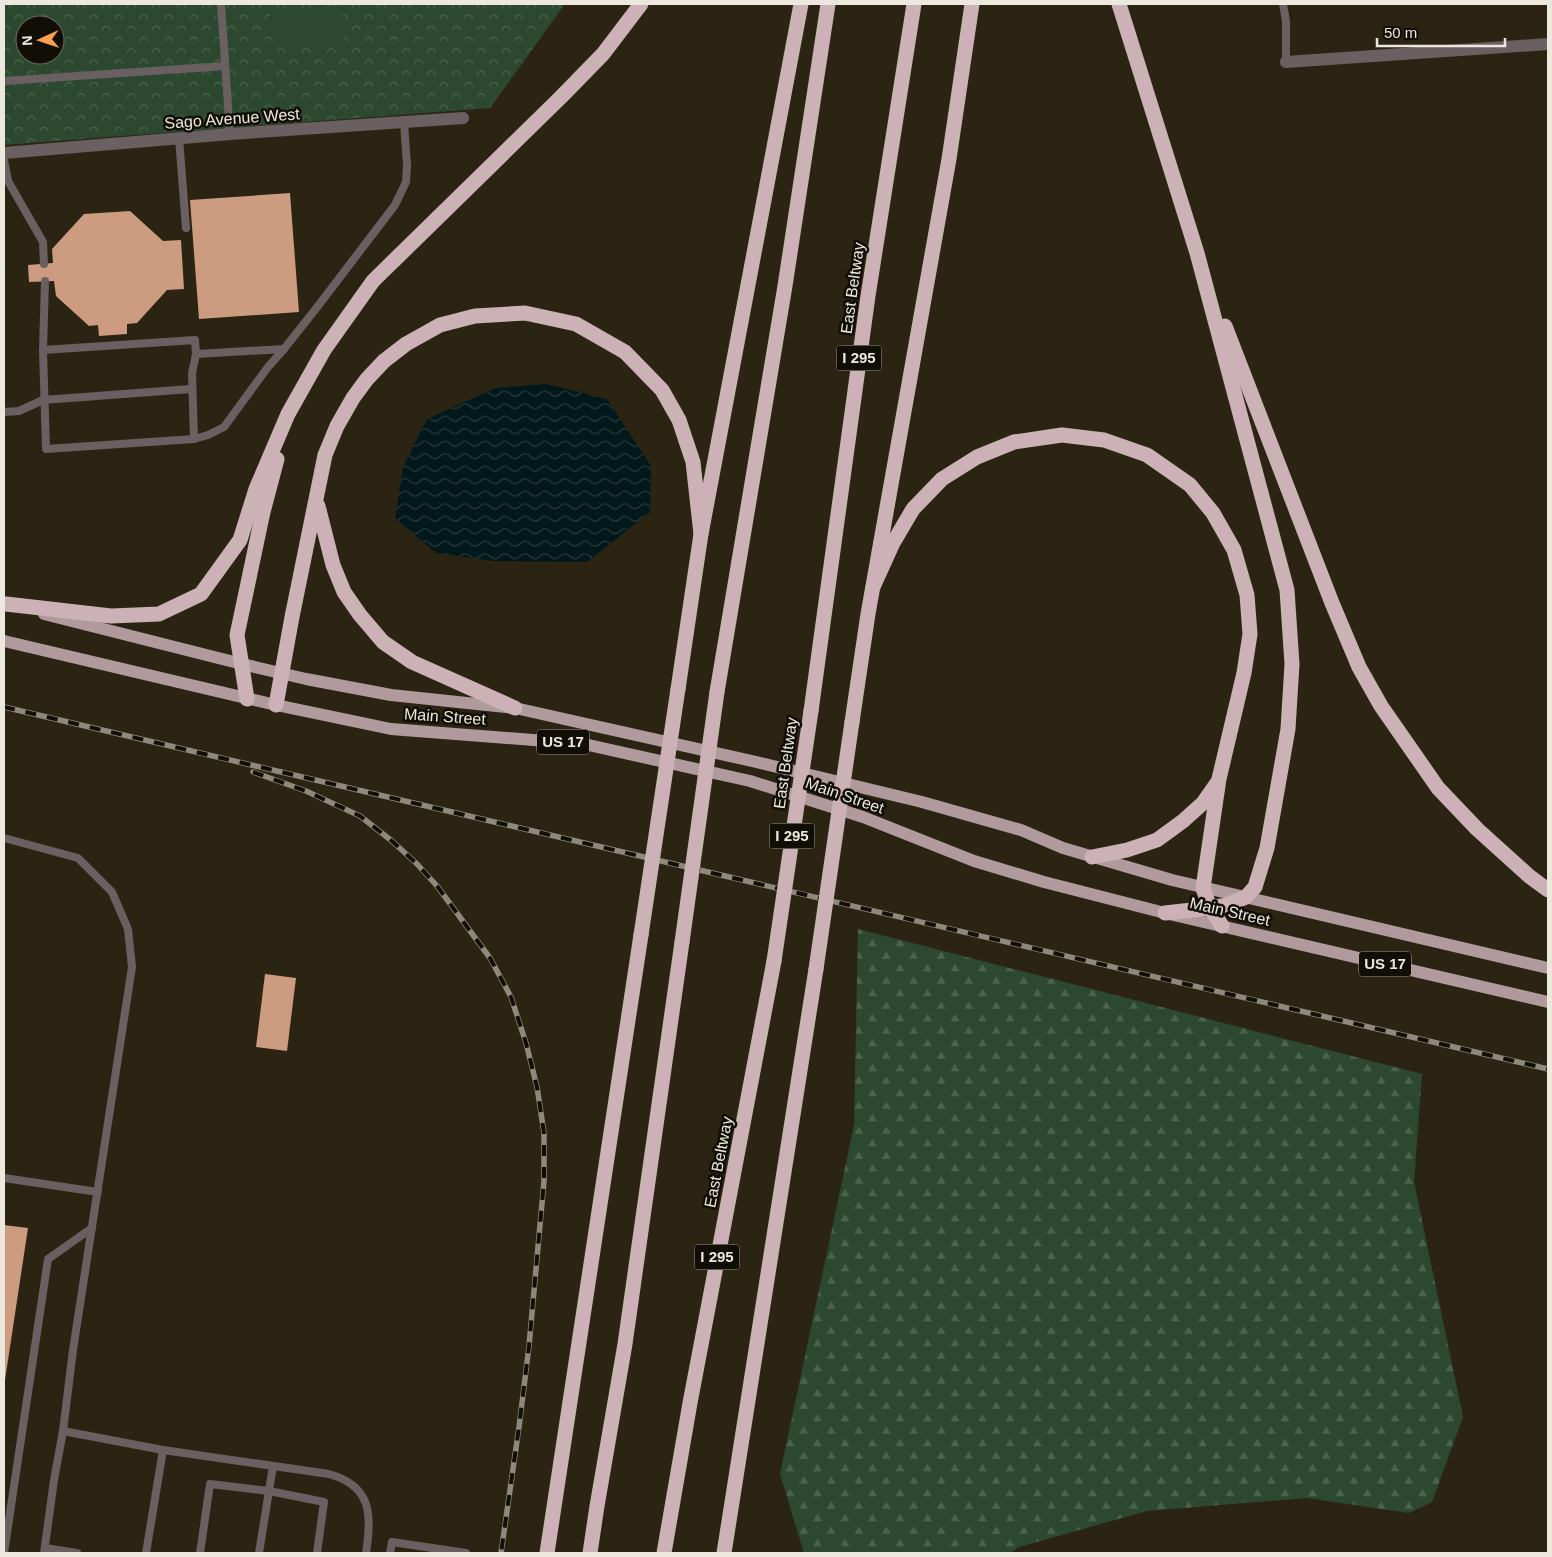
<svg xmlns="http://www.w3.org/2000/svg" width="1552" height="1557" viewBox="0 0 1552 1557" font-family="Helvetica,sans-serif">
	<defs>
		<pattern id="forest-firs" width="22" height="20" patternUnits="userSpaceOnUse" patternTransform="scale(1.25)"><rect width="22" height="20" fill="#2c492f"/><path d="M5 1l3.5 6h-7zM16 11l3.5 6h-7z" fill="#4b634d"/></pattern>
		<pattern id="park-crowns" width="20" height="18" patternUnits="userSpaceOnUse" patternTransform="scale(1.25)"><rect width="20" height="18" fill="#2c492f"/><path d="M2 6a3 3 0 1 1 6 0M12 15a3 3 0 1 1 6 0" fill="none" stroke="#4b634d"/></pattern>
		<pattern id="water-waves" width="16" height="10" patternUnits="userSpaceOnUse" patternTransform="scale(1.25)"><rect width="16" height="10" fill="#03181a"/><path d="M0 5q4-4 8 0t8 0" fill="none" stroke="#283a3b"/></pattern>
	</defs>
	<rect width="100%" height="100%" fill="#2b2413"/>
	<path fill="url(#forest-firs)" d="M858,929L1422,1074L1414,1182L1463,1417L1432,1502L1409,1513L1307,1498L1147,1511L1019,1547L1010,1553H804L780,1474L854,1125Z"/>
	<path fill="url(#park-crowns)" fill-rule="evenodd" d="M4,4H565L490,108L4,145ZM25,25H55V55H25Z"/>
	<path fill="#2c492f" d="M342,6L345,44L273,49L270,11Z"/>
	<path fill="url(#water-waves)" d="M547,384L607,399L651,466L650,512L587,562L493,561L436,553L395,518L403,467L427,419L495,388Z"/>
	<g fill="#cd9c80">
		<path d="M290,193L299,312L199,319L190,200Z"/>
		<path d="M130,211L163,241L181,240L184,289L167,290L137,323L127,324V334L99,336L98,325L89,326L56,296L54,281L29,282L28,265L53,263L52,249L84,214Z"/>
		<path d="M265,974L296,978L287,1051L256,1047Z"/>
		<path d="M4,1225L28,1228L5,1380L4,1379Z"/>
	</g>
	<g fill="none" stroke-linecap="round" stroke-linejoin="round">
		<g stroke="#6a6062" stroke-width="8">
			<path d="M221,4L230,134"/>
			<path d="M1283,4L1286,21V62"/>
			<path d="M4,81L225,66"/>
			<path d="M179,138L186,228"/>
			<path d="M4,160L8,181L43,242L44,264"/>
			<path d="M45,281L43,350L46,449L194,439L208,435L224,427L268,367L284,349"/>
			<path d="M43,350L195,340L196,354L284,349L318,306L395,205L406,182L407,165L404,122"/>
			<path d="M4,412L19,411L43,400L191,389"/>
			<path d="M194,439L192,373L196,354"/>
			<path d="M4,838L78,858L112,892L128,929L132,967L73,1350L63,1431L54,1480L44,1553"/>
			<path d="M4,1178L98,1192"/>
			<path d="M63,1431L163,1450L329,1474C372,1486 372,1515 366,1553"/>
			<path d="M45,1548L77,1553"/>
			<path d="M4,1553L48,1259L92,1228"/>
			<path d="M146,1553L163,1450"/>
			<path d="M200,1553L210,1484L269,1491L324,1502L317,1553"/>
			<path d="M259,1553L273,1466"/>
			<path d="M390,1553L392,1542L466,1553"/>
		</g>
		<g stroke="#6a6062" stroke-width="12">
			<path d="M1286,62L1548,44"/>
			<path d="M4,153L230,134L463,118"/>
		</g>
		<g stroke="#b09a9e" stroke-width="12">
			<path d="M44,614L242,664L306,679L391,695L515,708L752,761L922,802L1021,830L1063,848L1172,880L1548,968"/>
			<path d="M4,641L276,705L391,729L584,744L750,781L863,817L974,861L1044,882L1165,913L1548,1002"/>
		</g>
		<g stroke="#ccb2b6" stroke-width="15">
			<path d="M1119,4L1197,253L1287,590L1292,664L1288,729L1267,848L1255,887L1246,897L1226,905L1210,908L1165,913"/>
			<path d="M1225,326L1332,603L1359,667L1381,706L1438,788L1477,829L1529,876L1548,890"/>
			<path d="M318,506L333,565L344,592L360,615L383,642L412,662L515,708"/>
			<path d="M873,587L893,543L913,509L942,479L977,457L1014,442L1062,435L1104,440L1147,455L1190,485L1213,513L1234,550L1247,595L1250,634L1244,673L1219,779L1203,888L1210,908L1222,926"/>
			<path d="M6,604L111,616L159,614L201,594L240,540L256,489L288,414L324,350L373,281L561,97L603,54L641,4"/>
			<path d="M678,689L701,534L801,4"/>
			<path d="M717,692L785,286L828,4"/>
			<path d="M247,699L237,635L263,512L277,459"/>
			<path d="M276,705L292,617L325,455L337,426L353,398L367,379L384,361L406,344L440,325L475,316L525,313L576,324L625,352L662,390L679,420L693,462L701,534"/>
			<path d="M811,711L868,296L914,4"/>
			<path d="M852,722L868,614L949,159L972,4"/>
			<path d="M1092,857L1127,850L1157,840L1183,821L1203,803L1217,783"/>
			<path d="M547,1553L641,935"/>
			<path d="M590,1553L597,1506L625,1344L682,942"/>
			<path d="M664,1553L690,1403L774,961"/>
			<path d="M724,1553L816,969"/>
		</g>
		<g stroke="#8f897b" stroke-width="5.5">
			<g id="rail">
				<path d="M4,707L1548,1069"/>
				<path d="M253,772L306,791L360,816L392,841L417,864L437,886L490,958L511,997L526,1043L537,1087L544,1133V1181L529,1346L519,1427L501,1553"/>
			</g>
		</g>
		<use href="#rail" stroke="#110e07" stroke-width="4" stroke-dasharray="11" stroke-linecap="butt"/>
		<g stroke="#ccb2b6" stroke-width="15">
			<path d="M641,935L678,689"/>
			<path d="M682,942L717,692"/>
			<path d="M774,961L811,711"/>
			<path d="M816,969L852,722"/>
		</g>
	</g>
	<g text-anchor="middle" stroke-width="5" stroke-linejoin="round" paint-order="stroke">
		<g fill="#110e07" stroke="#aaa79d" stroke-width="1">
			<rect x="836.5" y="345.5" width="45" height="25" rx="4"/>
			<rect x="537" y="729.5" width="52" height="25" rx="4"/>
			<rect x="769.5" y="823.5" width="45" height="25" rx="4"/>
			<rect x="1359" y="951.5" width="52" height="25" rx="4"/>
			<rect x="694.5" y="1244.5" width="45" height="25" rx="4"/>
		</g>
		<g font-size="15" font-weight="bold" fill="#ece8dd">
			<text x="859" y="363">I 295</text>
			<text x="563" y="747">US 17</text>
			<text x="792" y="841">I 295</text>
			<text x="1385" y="969">US 17</text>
			<text x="717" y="1262">I 295</text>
		</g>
		<g font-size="16" fill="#ece8dd" stroke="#110e07">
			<text transform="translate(232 118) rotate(-4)" y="6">Sago Avenue West</text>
			<text transform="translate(852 288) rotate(-82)" y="6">East Beltway</text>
			<text transform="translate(445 716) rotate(4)" y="6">Main Street</text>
			<text transform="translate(785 763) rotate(-82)" y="6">East Beltway</text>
			<text transform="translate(845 795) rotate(19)" y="6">Main Street</text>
			<text transform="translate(1230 911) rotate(13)" y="6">Main Street</text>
			<text transform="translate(718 1162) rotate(-79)" y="6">East Beltway</text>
		</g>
	</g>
	<rect width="1552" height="1557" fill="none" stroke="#ece8dd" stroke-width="10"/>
	<g transform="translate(40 40) rotate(267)"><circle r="24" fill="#110e07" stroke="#69655d"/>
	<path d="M0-4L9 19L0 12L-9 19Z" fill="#fa9f4f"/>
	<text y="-8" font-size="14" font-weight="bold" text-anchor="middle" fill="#ece8dd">N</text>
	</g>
	<path d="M1377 38v8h128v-8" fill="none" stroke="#ece8dd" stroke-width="2.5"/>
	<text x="1384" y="38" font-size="15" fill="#ece8dd" stroke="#110e07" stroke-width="4" paint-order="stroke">50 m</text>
</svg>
